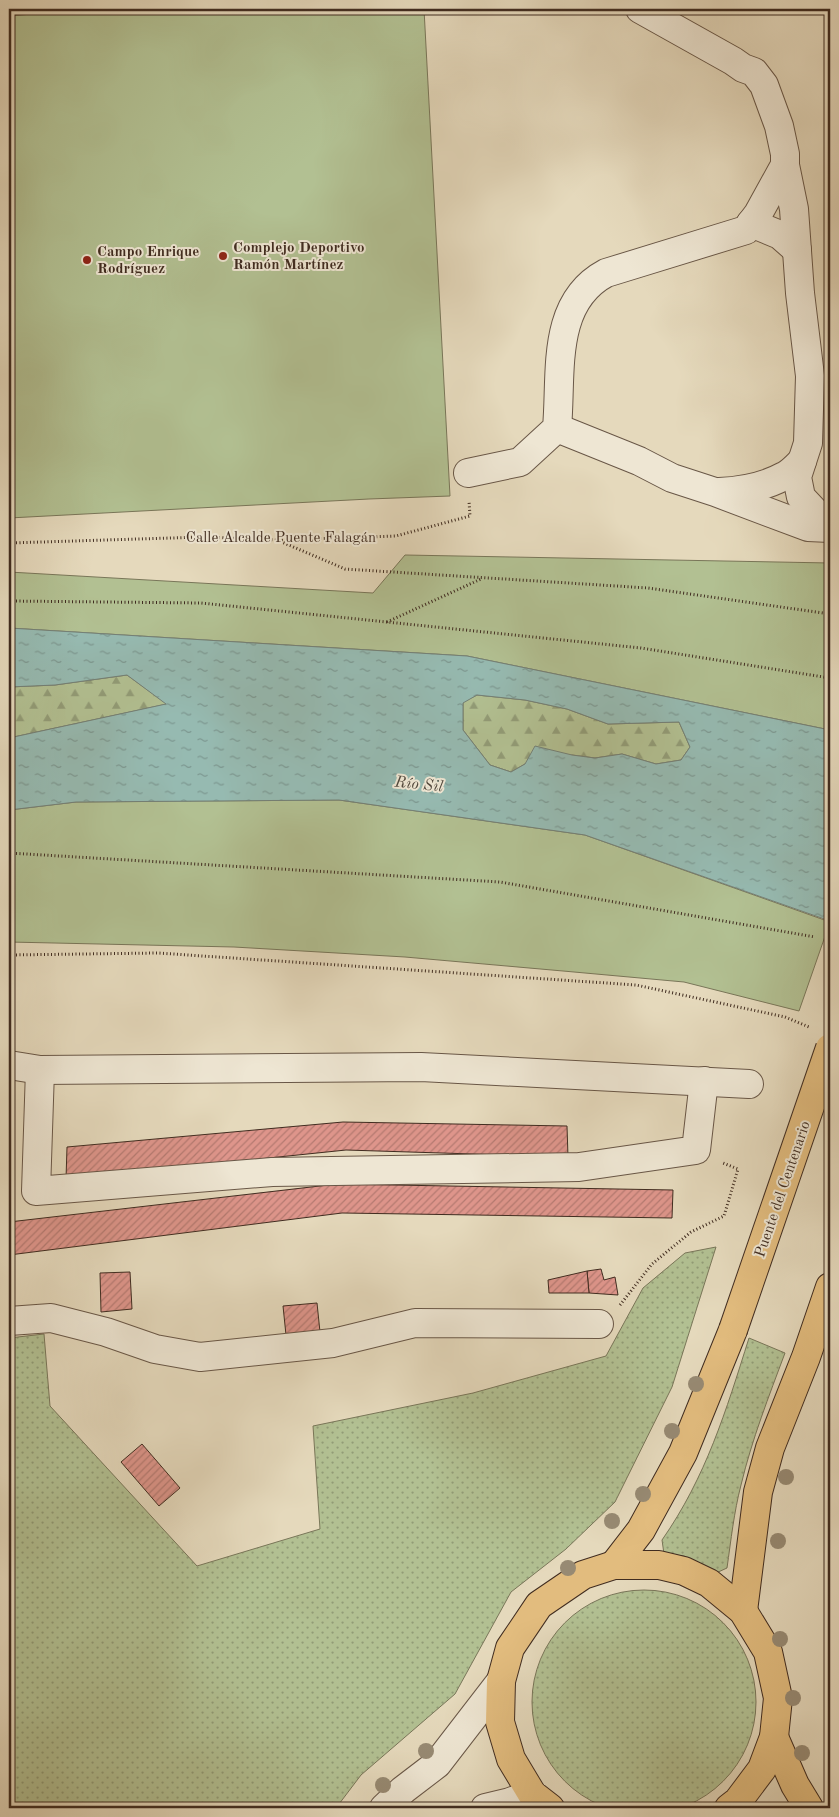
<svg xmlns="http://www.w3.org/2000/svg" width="839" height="1817" viewBox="0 0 839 1817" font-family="'Old Standard TT',serif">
	<defs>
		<pattern id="grass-dots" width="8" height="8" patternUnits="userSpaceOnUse" patternTransform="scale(1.25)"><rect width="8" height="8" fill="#b2c092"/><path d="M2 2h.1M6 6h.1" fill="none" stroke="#929c77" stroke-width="1.8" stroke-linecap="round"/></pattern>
		<pattern id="forest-firs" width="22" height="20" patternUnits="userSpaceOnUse" patternTransform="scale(1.25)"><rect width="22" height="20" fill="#b2c092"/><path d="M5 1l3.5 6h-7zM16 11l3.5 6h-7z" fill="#929c77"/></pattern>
		<pattern id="water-ripples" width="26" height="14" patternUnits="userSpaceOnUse" patternTransform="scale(1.25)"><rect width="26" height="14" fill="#96bab1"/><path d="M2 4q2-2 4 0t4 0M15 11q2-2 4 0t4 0" fill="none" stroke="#7c9790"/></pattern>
		<pattern id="building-hatch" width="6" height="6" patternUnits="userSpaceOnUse" patternTransform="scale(1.25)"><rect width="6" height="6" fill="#de958b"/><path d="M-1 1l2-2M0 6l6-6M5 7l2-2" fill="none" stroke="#b57a71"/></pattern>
	</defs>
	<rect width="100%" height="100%" fill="#e5d9bc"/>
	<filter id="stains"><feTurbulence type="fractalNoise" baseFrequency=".004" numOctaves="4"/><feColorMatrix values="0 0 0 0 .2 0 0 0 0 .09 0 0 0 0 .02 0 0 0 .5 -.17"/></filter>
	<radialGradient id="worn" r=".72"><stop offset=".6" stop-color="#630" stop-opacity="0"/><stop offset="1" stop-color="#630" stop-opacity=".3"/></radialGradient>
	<g fill="url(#grass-dots)" stroke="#797659">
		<path d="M716,1247L672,1387L615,1502L566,1549L511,1592L455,1694L361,1775L336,1808H9V1338L44,1334L50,1406L197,1566L320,1529L313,1426L473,1393L606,1356L643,1288L685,1253Z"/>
		<path d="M749,1338L785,1353C769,1396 752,1439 741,1485C734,1512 731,1540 727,1568L716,1573L684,1556L664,1554L662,1540C706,1477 726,1411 749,1338Z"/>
		<circle cx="644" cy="1702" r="112"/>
	</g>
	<g fill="url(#forest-firs)" stroke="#797659">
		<path d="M127,675L167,704L9,738V687L55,685Z"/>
		<path d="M477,695L525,700L567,709L608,724L679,722L690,747L681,760L656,764L622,754L595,758L572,755L525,764L511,772L490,765L463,730V702Z"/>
	</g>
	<g fill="#b2c092" stroke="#797659">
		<path d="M89,9H424L450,496L369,499L9,518V16Z"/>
		<path d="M405,555L830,563V730L467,656L9,628V572L373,593Z"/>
		<path d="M339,800L585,835L830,922L799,1011L684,982L563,971L405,957L234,947L9,942V810L76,802Z"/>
	</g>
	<path fill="url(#water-ripples)" stroke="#748177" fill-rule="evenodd" d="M9,628L467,656L830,730V921L585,835L339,800L76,802L9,810V738L166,704L127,675L55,685L9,687ZM477,695L525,700L567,709L608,724L679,722L690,747L681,760L656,764L622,754L595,758L572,755L535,746L525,764L511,772L490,765L463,730V703Z"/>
	<g fill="url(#building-hatch)" stroke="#402c20">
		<path d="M343,1122L567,1126L568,1157L346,1150L66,1179L67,1147Z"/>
		<path d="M337,1184L673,1190L672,1218L342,1213L9,1255V1222Z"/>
		<path d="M601,1269L604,1280L615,1277L618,1295L589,1293L587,1271Z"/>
		<path d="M587,1271L589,1293H549L548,1280Z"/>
		<path d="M130,1272L132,1309L101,1312L100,1273Z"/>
		<path d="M317,1303L320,1332L286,1335L283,1306Z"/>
		<path d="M142,1444L180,1488L159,1506L121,1462Z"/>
	</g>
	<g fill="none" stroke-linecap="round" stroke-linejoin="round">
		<g stroke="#695747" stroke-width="30">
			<g id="minor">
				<path d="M640,9L733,61L743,68L754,72L764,85L779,126L785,154V165L794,209L800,293L810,376L808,443L797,477L801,497L830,528"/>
				<path d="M751,223L780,235L797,250"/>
				<path d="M557,428L639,461L672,478L715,492L808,527L830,528"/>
				<path d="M468,473L520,462L557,428C562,374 550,303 606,273L746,230L758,214L785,165"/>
				<path d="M719,492C741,491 764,487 784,476C791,473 797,466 802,461"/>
				<path d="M9,1065L40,1070L421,1067L749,1084"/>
				<path d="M40,1070L36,1191L272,1172L579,1167L696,1150L704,1081"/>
				<path d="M9,1321L51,1318L106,1332L155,1349L200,1357L333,1343L415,1323L599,1324"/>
				<path d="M384,1808L403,1790L437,1764L501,1681"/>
				<path d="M485,1808L510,1802L532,1794"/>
			</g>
		</g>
		<g stroke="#402c20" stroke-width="30">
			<g id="major">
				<path d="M614,1565L641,1530L683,1453L733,1330"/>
				<path d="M743,1611L758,1492L770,1448L806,1357L830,1287"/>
				<path d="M774,1737L795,1785L809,1808"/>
				<path d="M550,1808L532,1794L511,1759L500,1722L501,1681L510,1648L539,1605L583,1575L614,1565H659L684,1571L709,1583L743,1611L768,1652L778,1698L774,1737L762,1769L738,1801L729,1808"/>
			</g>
		</g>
		<g stroke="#402c20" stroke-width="3" stroke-dasharray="1 2.5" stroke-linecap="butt">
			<path d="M277,540L345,569L648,588L830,614"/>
			<path d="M9,543L203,537L277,540L396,536L470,516L469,501"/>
			<path d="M9,601L201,603L641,648L830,678"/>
			<path d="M387,622L481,579"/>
			<path d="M9,853L500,882L815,937"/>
			<path d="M9,955L158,953L636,985L785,1017L809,1027"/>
			<path d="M620,1305L652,1264L691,1232L724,1216L738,1169L723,1163"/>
		</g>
		<use href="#minor" stroke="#eee6d3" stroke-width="28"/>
		<use href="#major" stroke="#e2bc7e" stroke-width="28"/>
		<g stroke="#402c20" stroke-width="30" stroke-linecap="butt">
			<path id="major-bridge" d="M733,1330L830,1048"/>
		</g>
		<use href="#major-bridge" stroke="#e2bc7e" stroke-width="28"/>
	</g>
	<g fill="#978a73">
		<circle cx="696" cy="1384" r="8"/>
		<circle cx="672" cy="1431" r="8"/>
		<circle cx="786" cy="1477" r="8"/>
		<circle cx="643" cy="1494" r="8"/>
		<circle cx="612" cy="1521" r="8"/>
		<circle cx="778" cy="1541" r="8"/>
		<circle cx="568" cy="1568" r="8"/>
		<circle cx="780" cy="1639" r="8"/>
		<circle cx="793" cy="1698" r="8"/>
		<circle cx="426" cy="1751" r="8"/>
		<circle cx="802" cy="1753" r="8"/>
		<circle cx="383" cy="1785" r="8"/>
	</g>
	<g fill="#8f2418" stroke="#eee6d3" stroke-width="2">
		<circle cx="223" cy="256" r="5"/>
		<circle cx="87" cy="260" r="5"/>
	</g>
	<g text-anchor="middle" stroke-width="4" stroke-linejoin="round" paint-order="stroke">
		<g font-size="15" font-weight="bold" fill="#402c20" stroke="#eee6d3" text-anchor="start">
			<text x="233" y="252">Complejo Deportivo<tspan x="233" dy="17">Ramón Martínez</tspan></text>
			<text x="97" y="256">Campo Enrique<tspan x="97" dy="17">Rodríguez</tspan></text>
		</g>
		<g font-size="15" fill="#402c20" stroke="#eee6d3">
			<text x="281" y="542">Calle Alcalde Puente Falagán</text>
			<text transform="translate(782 1189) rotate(-71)" y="5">Puente del Centenario</text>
		</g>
		<g font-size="16" font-style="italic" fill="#51483d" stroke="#eee6d3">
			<text transform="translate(419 783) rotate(6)" y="6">Río Sil</text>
		</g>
	</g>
	<rect width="839" height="1817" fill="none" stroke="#e5d9bc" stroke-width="30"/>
	<rect x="10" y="10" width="819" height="1797" fill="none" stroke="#402c20" stroke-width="2.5"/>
	<rect x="15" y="15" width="809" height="1787" fill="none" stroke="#402c20"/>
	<rect width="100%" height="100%" filter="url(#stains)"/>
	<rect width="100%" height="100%" fill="url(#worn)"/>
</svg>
